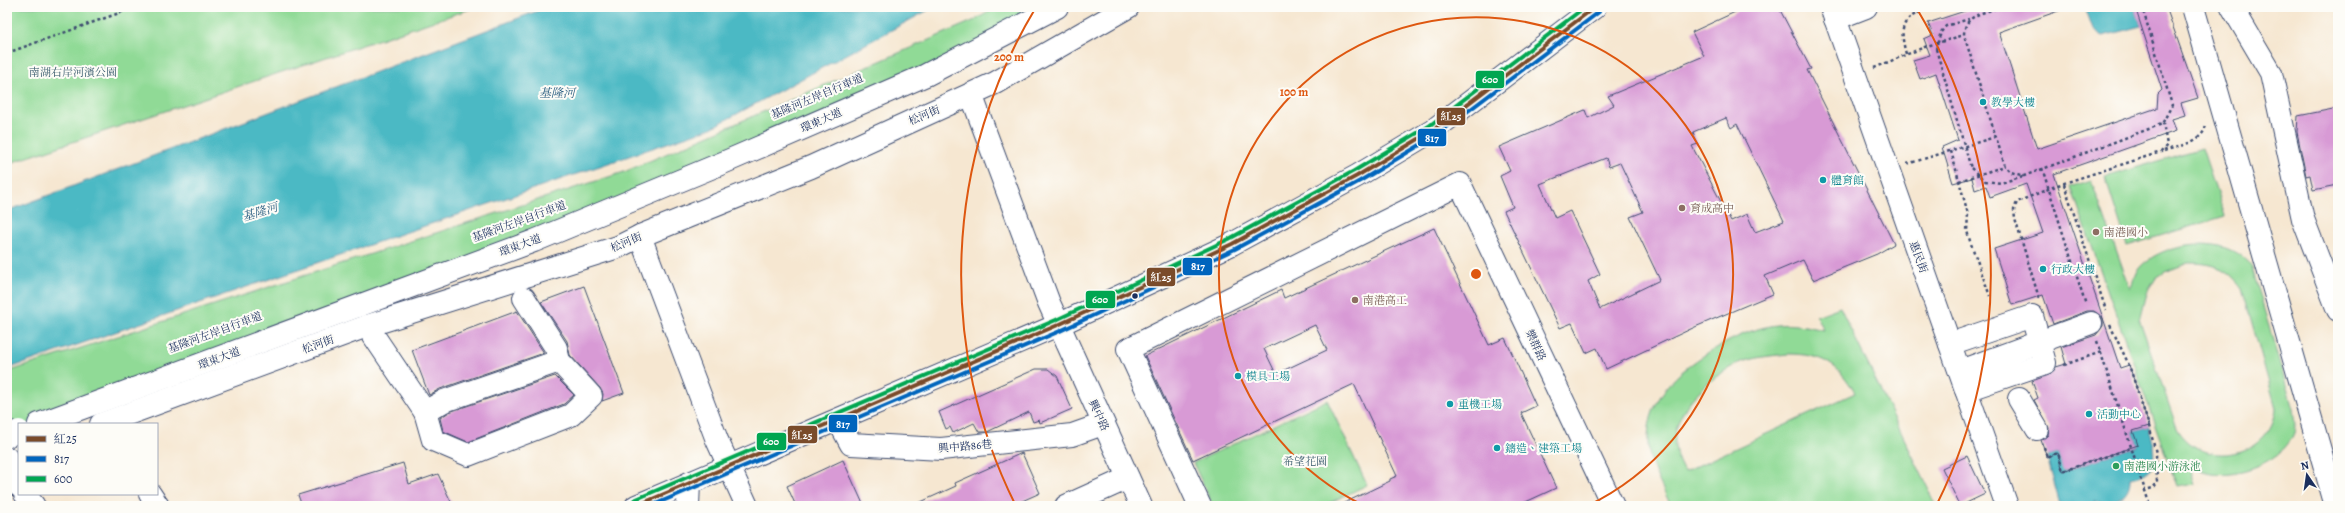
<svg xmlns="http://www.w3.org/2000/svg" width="2345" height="513" viewBox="0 0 2345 513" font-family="Alegreya,'Noto Serif TC',serif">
	<rect width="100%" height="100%" fill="#fdfcf7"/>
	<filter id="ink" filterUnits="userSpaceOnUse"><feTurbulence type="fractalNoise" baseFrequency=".025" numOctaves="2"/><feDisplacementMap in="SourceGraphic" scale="8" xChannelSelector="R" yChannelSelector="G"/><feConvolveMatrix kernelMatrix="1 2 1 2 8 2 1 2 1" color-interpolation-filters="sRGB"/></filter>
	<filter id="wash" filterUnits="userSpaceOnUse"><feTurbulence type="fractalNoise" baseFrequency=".012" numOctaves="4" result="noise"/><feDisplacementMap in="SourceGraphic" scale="16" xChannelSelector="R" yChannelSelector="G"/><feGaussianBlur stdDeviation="0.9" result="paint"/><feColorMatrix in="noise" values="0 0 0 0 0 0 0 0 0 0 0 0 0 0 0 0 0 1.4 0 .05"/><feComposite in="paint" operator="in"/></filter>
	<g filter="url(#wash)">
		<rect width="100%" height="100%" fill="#f6e7d1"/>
		<g fill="#90da96" stroke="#56847a" fill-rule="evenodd">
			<path d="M7,7H476L7,164Z"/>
			<path d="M997,7H1052L842,115L217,360L27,424H19L7,431V372L624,172L975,20Z"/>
			<path d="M2202,148L2225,216L2127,246L2105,177Z"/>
			<path d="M2091,180L2130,288C2134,281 2135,272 2141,266C2168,240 2229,233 2252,268L2293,409C2294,417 2296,426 2294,433C2283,464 2226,483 2198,469C2195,467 2191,463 2188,461L2195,484L2177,487L2071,187ZM2188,263C2213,263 2227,267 2242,288L2276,408C2272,457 2202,472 2177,428L2140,321L2147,293L2156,278L2165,272Z"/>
			<path d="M1840,307L1937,506H1671C1661,484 1647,462 1648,438C1649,398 1677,372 1708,353C1726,342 1746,331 1766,327C1786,322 1804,325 1823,330L1816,316ZM1788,354C1821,354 1839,364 1855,393L1684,472C1681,466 1677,459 1676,452C1667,414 1707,379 1737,364C1752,357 1771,356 1788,354Z"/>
			<path d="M1327,400L1367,485L1323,506H1213L1193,463Z"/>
		</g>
		<g fill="#4bb9c4" stroke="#337491">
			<path d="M548,7H934L711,128L7,369V211Z"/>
			<path d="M2085,7H2135L2141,26L2103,36L2093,29Z"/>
			<path d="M2149,426C2155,451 2164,473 2130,478C2131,497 2111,506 2095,500L2096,506L2060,505L2047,457L2058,453L2064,471L2138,445L2133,431Z"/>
		</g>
		<g id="blocks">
			<g fill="#d89ad5" fill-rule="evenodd">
				<path d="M1746,7H1767L1780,10L1811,69L1807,70L1894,244L1877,254L1813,280L1803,260L1765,276L1773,294L1695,327L1606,369L1597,348L1586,353L1572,323L1560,328L1504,211L1513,207L1500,176L1510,171L1499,147L1585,110L1588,118L1614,105L1608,96L1704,56L1692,32ZM1726,118L1731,128L1737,124L1784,221L1755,232L1747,214L1731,221L1692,146L1698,144L1693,132ZM1606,158L1609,167L1620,163L1643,212L1630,217L1660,280L1600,309L1588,281L1600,274L1570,211L1555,218L1540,184Z"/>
				<path d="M1977,7H2063L2064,9L1999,32L2037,149L2157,108L2158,94L2162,90L2135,7H2166L2198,98L2181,103L2185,115L2172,119L2176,131L2054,174L2120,368L2129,365L2149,426L2133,431L2138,445L2063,471L2058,453L2047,457L2041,440L2048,435L2049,428L2034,400L2038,398L2032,381L2049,375L2056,367L2066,364L2061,347L2096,335L2103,326V318L2094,311H2087L2053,324L2043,295L2012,305L1994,249L2043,233L2026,184L1990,197L1986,186L1975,190L1972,178L1953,183L1942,147L1958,140L1936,73L1920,79L1913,60L1930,55L1924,39L1933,35L1928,23Z"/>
				<path d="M2338,108V185L2313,190L2310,175L2306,176L2297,132L2298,116Z"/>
				<path d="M1434,228L1489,345L1505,338L1536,406L1521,413L1556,488L1517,506H1338L1390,481V479L1397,476L1354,384L1193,460L1145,356L1281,290L1284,298ZM1315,325L1327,350L1276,374L1264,349Z"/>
				<path d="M584,286L624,393L602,401L603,394L600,388L570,355L567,341L541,302Z"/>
				<path d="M517,311L544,353L440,389L429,395L412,350Z"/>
				<path d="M1036,369H1048L1057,376L1072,409L1040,423L1039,420L1033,422L1029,412L987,432H979L974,423L953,433L950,427L946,429L939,412Z"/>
				<path d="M555,376L574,395L564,404L468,442L443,431L440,418L449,412Z"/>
				<path d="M1022,453L1040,493L1011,506H912L956,486L955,483Z"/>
				<path d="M1967,456L1985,494L1960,506L1942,468Z"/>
				<path d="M843,460L864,506H796L787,486Z"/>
				<path d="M403,463L409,484L438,474L453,506H302L298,495Z"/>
			</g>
		</g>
	</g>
	<g filter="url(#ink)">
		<use href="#blocks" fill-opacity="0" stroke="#3c4b6f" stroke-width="1"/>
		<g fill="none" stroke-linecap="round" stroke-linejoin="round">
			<g stroke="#3c4b6f" stroke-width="24">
				<g id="minor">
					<path d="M1831,7L2007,506"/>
					<path d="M2193,7L2336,506"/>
					<path d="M2232,7L2271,73L2303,219L2338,310"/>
					<path d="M1835,19L1866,7"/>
					<path d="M971,94L1049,303L1141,506"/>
					<path d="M640,236L717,440L747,506"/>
					<path d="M524,298L556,348L559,361L591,396L571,415L468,455L433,440L425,412L444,401L559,361"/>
					<path d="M367,326L425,412"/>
					<path d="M1950,344L2032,316L2045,363L1966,390"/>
					<path d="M1960,371L2091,323"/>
					<path d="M2019,399L2037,429"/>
					<path d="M838,420L851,444L941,449L1072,435L1103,424"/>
					<path d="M101,424L367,326L618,247L640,236L811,167L995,83L1128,7"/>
					<path d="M7,458L14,480L19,486"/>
					<path d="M25,494L34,506"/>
					<path d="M150,494L158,506"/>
					<path d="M636,506L1058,325L1232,244L1357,176L1432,131L1595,7"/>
					<path d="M688,506L689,483"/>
					<path d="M1066,506L1128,478"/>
					<path d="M1200,506L1128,349L1460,184L1613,506"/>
				</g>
			</g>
			<g stroke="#3c4b6f" stroke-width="24">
				<path id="highway" d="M39,424L534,241L725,162L926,75L1057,7"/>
			</g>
			<g stroke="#3c4b6f" stroke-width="2.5" stroke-dasharray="3 3" stroke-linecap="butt">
				<path d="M2002,7C1986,12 1964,14 1964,35L2005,166L2011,172L2024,176L2162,124L2172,105L2142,7"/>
				<path d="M1941,32L1946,26L1969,19"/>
				<path d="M1936,49L1963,141"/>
				<path d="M7,53L136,7"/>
				<path d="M1906,54C1898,24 1903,17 1933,7"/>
				<path d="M1874,68L1927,46L1964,35"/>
				<path d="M1951,151L1968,214L1967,231L1970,241L1990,296"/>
				<path d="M2164,151C2177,146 2204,143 2206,124"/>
				<path d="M1968,158L1971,168"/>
				<path d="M1907,164L1995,137"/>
				<path d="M2042,168L2086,305"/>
				<path d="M1959,181L2005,166"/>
				<path d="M1985,181L2001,183L2023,176"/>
				<path d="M2064,184L2106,310"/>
				<path d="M2039,298L2015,219L2014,210L2017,202L2058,185L2161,152L2167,145L2163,123"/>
				<path d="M2110,325L2129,365L2149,426L2156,453L2157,483L2153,488L2144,490"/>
				<path d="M2097,341L2150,506"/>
				<path d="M2064,365L2101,352"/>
				<path d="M2044,447L2047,457L2058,453L2063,471L2131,448"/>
			</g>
			<use href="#minor" stroke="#fff" stroke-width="22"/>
			<use href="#highway" stroke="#fff" stroke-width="22"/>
			<g stroke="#3c4b6f" stroke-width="24" stroke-linecap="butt">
				<path id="highway-bridge" d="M7,436L19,431"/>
			</g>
			<g stroke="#3c4b6f" stroke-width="2.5" stroke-dasharray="3 3" stroke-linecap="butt">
				<path d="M1936,49L1941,32"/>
				<path d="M1963,141L1968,158"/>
				<path d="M1971,168L1985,181"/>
			</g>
			<use href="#highway-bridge" stroke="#fff" stroke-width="22"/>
			<g stroke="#fdfcf7" stroke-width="7">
				<path id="bus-1" d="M636,506L1058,325L1232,244L1357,176L1432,131L1595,7"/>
			</g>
			<g stroke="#fdfcf7" stroke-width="7">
				<path id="bus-2" d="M651,506L1060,331L1235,249L1360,181L1435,136L1599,12"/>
			</g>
			<g stroke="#fdfcf7" stroke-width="7">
				<path id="bus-3" d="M634,500L1056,320L1229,239L1354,171L1429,126L1585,7"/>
			</g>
			<use href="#bus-1" stroke="#7a4b2a" stroke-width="4"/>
			<use href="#bus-2" stroke="#0065bd" stroke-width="4"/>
			<use href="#bus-3" stroke="#00a651" stroke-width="4"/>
		</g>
	</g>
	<g fill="none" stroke="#de5710" stroke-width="2">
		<path d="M1365 506A257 257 0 1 1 1587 506"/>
		<path d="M1015 504A515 515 0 0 1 1035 9M1917 9A515 515 0 0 1 1937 504"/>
	</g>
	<g fill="#0f9aa8" stroke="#fdfcf7" stroke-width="1.5">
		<circle cx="1983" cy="102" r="4"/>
		<circle cx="1823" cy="180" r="4"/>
		<circle cx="2043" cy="269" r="4"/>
		<circle cx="1238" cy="376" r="4"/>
		<circle cx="1450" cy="404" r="4"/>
		<circle cx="2089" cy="414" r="4"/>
		<circle cx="1497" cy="448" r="4"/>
	</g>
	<g fill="#8d6e63" stroke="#fdfcf7" stroke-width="1.5">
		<circle cx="1682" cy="208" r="4"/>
		<circle cx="2096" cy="232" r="4"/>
		<circle cx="1355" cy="300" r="4"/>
	</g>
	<circle fill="#1b2f5e" stroke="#fdfcf7" stroke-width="1.5" cx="1135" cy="296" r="3.5"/>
	<circle fill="#2e9e5b" stroke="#fdfcf7" stroke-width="1.5" cx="2116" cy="466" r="4"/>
	<g text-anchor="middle" stroke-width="4" stroke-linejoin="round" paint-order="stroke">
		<g font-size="11" fill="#385a6c" stroke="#fdfcf7">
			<text x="73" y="76">南湖右岸河濱公園</text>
			<text x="1305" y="465">希望花園</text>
		</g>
		<g font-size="11" fill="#1b2f5e" stroke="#fdfcf7">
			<text transform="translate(817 96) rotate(-23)" y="4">基隆河左岸自行車道</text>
			<text transform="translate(924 115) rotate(-24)" y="4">松河街</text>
			<text transform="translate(821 120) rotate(-24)" y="4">環東大道</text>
			<text transform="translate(519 221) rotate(-20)" y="4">基隆河左岸自行車道</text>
			<text transform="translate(626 242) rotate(-24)" y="4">松河街</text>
			<text transform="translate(520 245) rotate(-20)" y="4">環東大道</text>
			<text transform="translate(1919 257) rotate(70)" y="4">惠民街</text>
			<text transform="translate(215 332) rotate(-20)" y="4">基隆河左岸自行車道</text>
			<text transform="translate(318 344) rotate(-20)" y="4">松河街</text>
			<text transform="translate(1536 345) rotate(65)" y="4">樂群路</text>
			<text transform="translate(219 358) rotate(-20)" y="4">環東大道</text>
			<text transform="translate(1099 415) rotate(65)" y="4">興中路</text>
			<text transform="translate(965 446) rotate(-5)" y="4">興中路86巷</text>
		</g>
		<g font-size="11" fill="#0d838f" stroke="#fdfcf7" text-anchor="start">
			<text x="1991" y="106">教學大樓</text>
			<text x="1831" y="184">體育館</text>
			<text x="2051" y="273">行政大樓</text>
			<text x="1246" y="380">模具工場</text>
			<text x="1458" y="408">重機工場</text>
			<text x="2097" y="418">活動中心</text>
			<text x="1505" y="452">鑄造、建築工場</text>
		</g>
		<g font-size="11" fill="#785e54" stroke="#fdfcf7" text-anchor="start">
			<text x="1690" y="212">育成高中</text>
			<text x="2104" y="236">南港國小</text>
			<text x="1363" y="304">南港高工</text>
		</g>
		<g font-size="11" fill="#27864d" stroke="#fdfcf7" text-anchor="start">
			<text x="2124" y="470">南港國小游泳池</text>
		</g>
		<g font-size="12" font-style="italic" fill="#2c5f82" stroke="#fdfcf7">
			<text x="557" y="97">基隆河</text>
			<text transform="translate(260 212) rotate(-17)" y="4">基隆河</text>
		</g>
	</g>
	<circle cx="1476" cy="274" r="6" fill="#de5710" stroke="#fdfcf7" stroke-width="2"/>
	<g font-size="12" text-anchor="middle" font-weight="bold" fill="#de5710" stroke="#fdfcf7" stroke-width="4" stroke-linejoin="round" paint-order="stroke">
		<text x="1009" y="61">200 m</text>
		<text x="1294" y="96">100 m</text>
	</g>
	<g stroke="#fdfcf7" stroke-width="1.5">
		<rect x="1475" y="70" width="30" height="19" rx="4" fill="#00a651"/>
		<rect x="1436" y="107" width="30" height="19" rx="4" fill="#7a4b2a"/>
		<rect x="1417" y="128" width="30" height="19" rx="4" fill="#0065bd"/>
		<rect x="1182" y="257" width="31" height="19" rx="4" fill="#0065bd"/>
		<rect x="1146" y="267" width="30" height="20" rx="4" fill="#7a4b2a"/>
		<rect x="1085" y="290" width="31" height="19" rx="4" fill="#00a651"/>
		<rect x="828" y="414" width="30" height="19" rx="4" fill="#0065bd"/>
		<rect x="787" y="425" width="31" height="19" rx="4" fill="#7a4b2a"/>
		<rect x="756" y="432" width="31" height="19" rx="4" fill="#00a651"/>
	</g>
	<g font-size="11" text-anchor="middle" font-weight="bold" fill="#fff">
		<text x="1490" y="83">600</text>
		<text x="1451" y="120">紅25</text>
		<text x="1432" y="142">817</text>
		<text x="1198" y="270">817</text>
		<text x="1161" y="281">紅25</text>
		<text x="1100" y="303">600</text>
		<text x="843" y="428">817</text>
		<text x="802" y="439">紅25</text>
		<text x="771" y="445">600</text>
	</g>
	<rect width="2345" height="513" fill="none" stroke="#fdfcf7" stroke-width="24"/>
	<rect x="18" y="423" width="140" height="72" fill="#fdfcf7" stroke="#a3aaba"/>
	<rect x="26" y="436" width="20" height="6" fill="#7a4b2a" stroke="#a3aaba"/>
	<text x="54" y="443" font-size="12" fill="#1b2f5e">紅25</text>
	<rect x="26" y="456" width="20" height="6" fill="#0065bd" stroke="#a3aaba"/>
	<text x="54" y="463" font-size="12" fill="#1b2f5e">817</text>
	<rect x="26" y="476" width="20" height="6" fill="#00a651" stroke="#a3aaba"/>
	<text x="54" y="483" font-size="12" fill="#1b2f5e">600</text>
	<g transform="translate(2307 475) rotate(347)" stroke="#fdfcf7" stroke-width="3" paint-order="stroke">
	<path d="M0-3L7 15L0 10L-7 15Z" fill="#1b2f5e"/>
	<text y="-6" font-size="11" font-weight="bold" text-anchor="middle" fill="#1b2f5e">N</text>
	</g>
</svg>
